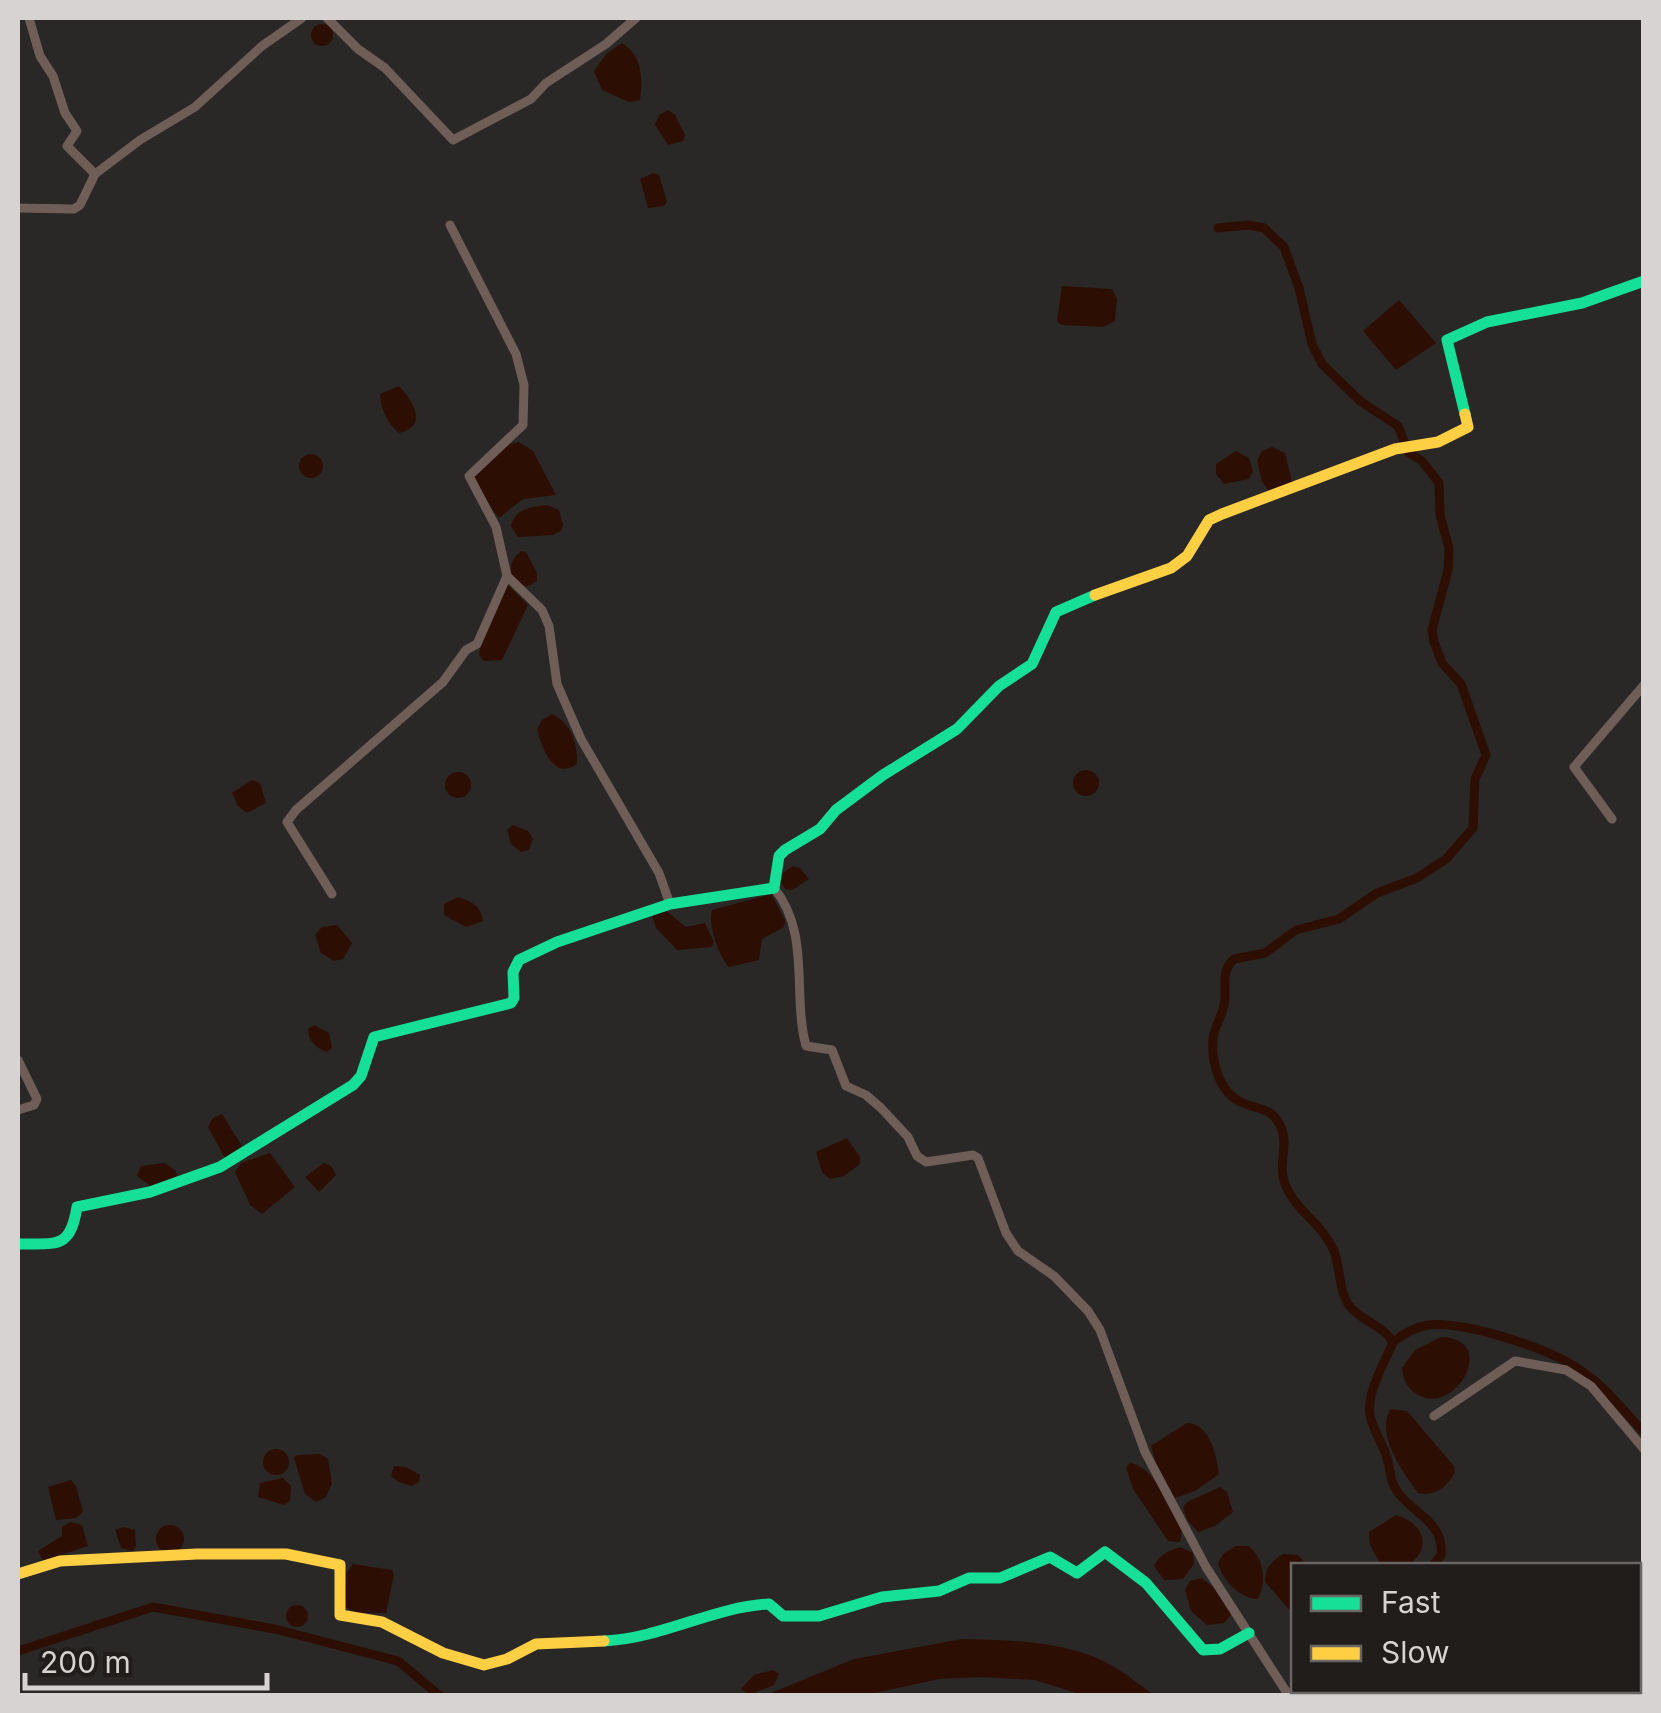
<svg xmlns="http://www.w3.org/2000/svg" width="1661" height="1713" viewBox="0 0 1661 1713" font-family="Inter,sans-serif">
	<rect width="100%" height="100%" fill="#2a2826"/>
	<g fill="#2d0e03">
		<circle cx="322" cy="35" r="11"/>
		<path d="M622,43C642,55 643,78 640,100L629,102L602,90L594,71L606,54Z"/>
		<path d="M668,110L675,115L685,135L683,141L668,145L655,125L659,115Z"/>
		<path d="M653,173L659,175L667,202L664,206L648,208L640,179Z"/>
		<path d="M1062,286L1112,289L1117,299L1115,321L1103,327L1061,325L1057,321Z"/>
		<path d="M1399,300L1436,343L1396,370L1363,331Z"/>
		<path d="M399,386C413,401 429,426 399,433C387,423 381,410 380,394Z"/>
		<path d="M519,442L533,451L556,495L523,499L499,518L483,498L472,477L507,445Z"/>
		<path d="M1272,447L1285,453L1292,482L1270,492L1262,482L1257,461L1262,451Z"/>
		<path d="M1236,451L1249,458L1253,471L1249,479L1224,484L1216,474V464Z"/>
		<circle cx="311" cy="466" r="12"/>
		<path d="M547,505L559,510L563,525L561,531L553,535L518,537L511,526C515,508 531,507 547,505Z"/>
		<path d="M521,551L526,552L537,573V581L526,587L513,578C509,566 511,560 521,551Z"/>
		<path d="M507,584L528,605L502,660L484,661L479,655L481,645Z"/>
		<path d="M552,714C571,723 578,744 577,764C553,781 542,748 537,729L542,720Z"/>
		<circle cx="1086" cy="783" r="13"/>
		<circle cx="458" cy="785" r="13"/>
		<path d="M252,780L260,783L266,803L247,813L238,806L232,793Z"/>
		<path d="M513,825L528,831L533,839L529,850L521,852L511,844L507,830Z"/>
		<path d="M793,866L800,868L809,879L792,890L785,889L781,882L784,872Z"/>
		<path d="M771,894L785,920L784,927L762,939L759,960L729,967C718,954 708,926 712,910Z"/>
		<path d="M458,897C471,901 481,906 483,921L466,927L444,915V904Z"/>
		<path d="M665,910L686,927L705,923L714,942L712,947L677,950L656,928L652,915Z"/>
		<path d="M337,925L352,943L343,959L334,961L321,953L315,935L322,927Z"/>
		<path d="M314,1025L329,1033L332,1048L327,1052C316,1048 308,1041 308,1029Z"/>
		<path d="M222,1114L242,1146L225,1158L208,1127L213,1118Z"/>
		<path d="M847,1138L860,1157V1164L844,1176L830,1179L822,1172L816,1152Z"/>
		<path d="M270,1153L295,1187L262,1214L250,1205L235,1172L241,1163Z"/>
		<path d="M165,1163L176,1171L177,1176L152,1187L137,1176L141,1166Z"/>
		<path d="M324,1163L331,1166L336,1175L319,1192L305,1177Z"/>
		<path d="M1441,1337C1499,1338 1457,1416 1418,1395C1407,1389 1403,1379 1402,1368L1415,1350Z"/>
		<path d="M1391,1409L1407,1411L1454,1466L1455,1473C1447,1487 1434,1497 1418,1493C1403,1473 1374,1432 1391,1409Z"/>
		<path d="M1187,1423C1210,1424 1216,1454 1219,1474L1195,1491L1175,1498L1156,1464L1151,1446Z"/>
		<circle cx="276" cy="1462" r="13"/>
		<path d="M320,1454L328,1459L332,1483L326,1497L316,1502L305,1494L294,1458L297,1455Z"/>
		<path d="M1130,1463C1156,1467 1169,1509 1182,1530L1180,1542L1168,1541L1133,1489L1126,1467Z"/>
		<path d="M394,1466L406,1467L420,1475L419,1482L412,1486L399,1482L391,1476Z"/>
		<path d="M283,1478L291,1486L290,1501L284,1505L258,1497L260,1483Z"/>
		<path d="M71,1480L76,1486L83,1512L76,1518L56,1520L48,1487Z"/>
		<path d="M1220,1487L1227,1492L1233,1512L1215,1526L1198,1532L1187,1520L1183,1507L1187,1502Z"/>
		<path d="M1396,1515C1423,1523 1433,1546 1409,1565H1381L1370,1545L1369,1532Z"/>
		<path d="M70,1522L82,1525L88,1546L43,1561L38,1551L62,1536V1527Z"/>
		<circle cx="170" cy="1539" r="14"/>
		<path d="M123,1527L135,1530L136,1546L133,1551L121,1548L115,1530Z"/>
		<path d="M1236,1546H1249C1264,1560 1267,1581 1258,1599C1240,1599 1222,1580 1218,1563L1223,1554Z"/>
		<path d="M1180,1547L1193,1553L1194,1564L1183,1579L1164,1580L1154,1566C1159,1554 1169,1551 1180,1547Z"/>
		<path d="M1283,1554L1298,1555L1307,1565L1294,1566L1293,1614L1265,1582C1265,1567 1271,1562 1283,1554Z"/>
		<path d="M353,1564L392,1570L394,1575L386,1613H357L343,1606L346,1574Z"/>
		<path d="M1201,1578C1215,1587 1227,1598 1231,1615L1224,1623L1207,1625L1191,1611L1185,1590L1190,1581Z"/>
		<circle cx="297" cy="1616" r="11"/>
		<path d="M962,1639C1011,1640 1072,1641 1116,1668C1129,1676 1141,1686 1154,1695H1083L1035,1680L980,1677L939,1679L866,1695H766L854,1659Z"/>
		<path d="M773,1670L779,1674L774,1685L749,1695L741,1689L754,1675Z"/>
	</g>
	<g fill="none" stroke-linecap="round" stroke-linejoin="round">
		<g stroke="#2d0e03" stroke-width="9">
			<path d="M1218,228L1249,225L1264,228L1284,247L1299,288L1312,344L1322,364L1360,401L1398,426L1409,453L1422,461L1439,483L1440,515L1449,548L1448,570L1432,630L1434,642L1442,663L1461,684L1486,755L1475,779L1473,828L1446,859L1417,878L1377,893L1339,919L1296,930L1265,953L1234,959C1218,973 1229,992 1223,1009C1220,1019 1215,1027 1213,1038C1211,1061 1219,1094 1243,1103C1259,1110 1271,1107 1280,1125C1290,1144 1277,1165 1285,1184C1295,1211 1323,1224 1334,1251C1341,1269 1338,1294 1352,1309C1365,1322 1383,1326 1393,1342C1385,1362 1366,1393 1370,1415C1373,1430 1383,1444 1387,1458C1391,1472 1390,1483 1399,1494C1416,1515 1444,1523 1441,1555L1433,1566"/>
			<path d="M1393,1342C1403,1334 1415,1327 1428,1325C1466,1321 1552,1349 1583,1372C1608,1389 1623,1411 1644,1432"/>
			<path d="M18,1651L153,1607L275,1629L398,1661L440,1696"/>
			<path d="M1326,1696L1330,1690"/>
		</g>
		<g stroke="#6e5e57" stroke-width="9">
			<path d="M29,18L40,56L53,76L65,113L77,131L67,146L95,174"/>
			<path d="M327,18L358,49L385,68L453,140L531,99L546,83L606,44L636,18"/>
			<path d="M18,208L74,209L80,205L95,174L140,140L195,107L262,46L302,18"/>
			<path d="M450,225L516,354L524,385L523,425L469,476L496,527L507,576L542,610L549,626L557,684L581,739L659,873L670,904"/>
			<path d="M1612,819L1574,767L1644,685"/>
			<path d="M774,888C811,933 792,994 806,1046L832,1050L846,1086L866,1095L881,1108L908,1137L917,1156L926,1162L973,1155L978,1158L1006,1233L1018,1251L1054,1276L1088,1311L1100,1330L1145,1452L1206,1567L1289,1696"/>
			<path d="M332,894L287,822L296,810L443,682L466,650L477,644L507,576"/>
			<path d="M18,1060L37,1099L34,1105L18,1110"/>
			<path d="M1434,1416L1515,1361L1566,1370L1591,1386L1644,1449"/>
			<path d="M1638,1606L1644,1602"/>
			<path d="M1540,1696L1547,1690"/>
		</g>
		<g stroke="#16e098" stroke-width="11">
			<path d="M1465,414L1447,340L1487,322L1582,303L1644,281"/>
			<path d="M18,1244C57,1243 70,1250 77,1207L150,1192L220,1167L353,1085L361,1076L374,1037L511,1003L514,998L513,972L519,960L557,942L670,904L774,888L779,856L785,850L820,829L836,810L883,775L957,729L999,686L1032,664L1056,612L1095,595"/>
			<path d="M604,1641C663,1638 713,1607 769,1604L783,1616H819L882,1597L939,1591L969,1578H1000L1050,1557L1077,1573L1105,1552L1146,1583L1203,1650L1220,1649L1249,1633"/>
		</g>
		<g stroke="#ffcf43" stroke-width="11">
			<path d="M1095,595L1171,568L1187,556L1209,520L1222,514L1395,449L1438,442L1468,427L1465,414"/>
			<path d="M18,1574L60,1561L197,1554H286L340,1565V1615L382,1622L443,1653L484,1665L507,1659L536,1644L604,1641"/>
		</g>
	</g>
	<rect width="1661" height="1713" fill="none" stroke="#d7d3d2" stroke-width="40"/>
	<rect x="1291" y="1563" width="350" height="130" fill="#211d1b" stroke="#6a6664" stroke-width="2.5"/>
	<rect x="1311" y="1596" width="50" height="15" fill="#16e098" stroke="#6a6664" stroke-width="2.5"/>
	<text x="1381" y="1613" font-size="30" fill="#d7d3d2">Fast</text>
	<rect x="1311" y="1646" width="50" height="15" fill="#ffcf43" stroke="#6a6664" stroke-width="2.5"/>
	<text x="1381" y="1663" font-size="30" fill="#d7d3d2">Slow</text>
	<path d="M25 1673v15h242v-15" fill="none" stroke="#d7d3d2" stroke-width="5"/>
	<text x="40" y="1673" font-size="30" fill="#d7d3d2" stroke="#211d1b" stroke-width="8" paint-order="stroke">200 m</text>
</svg>
